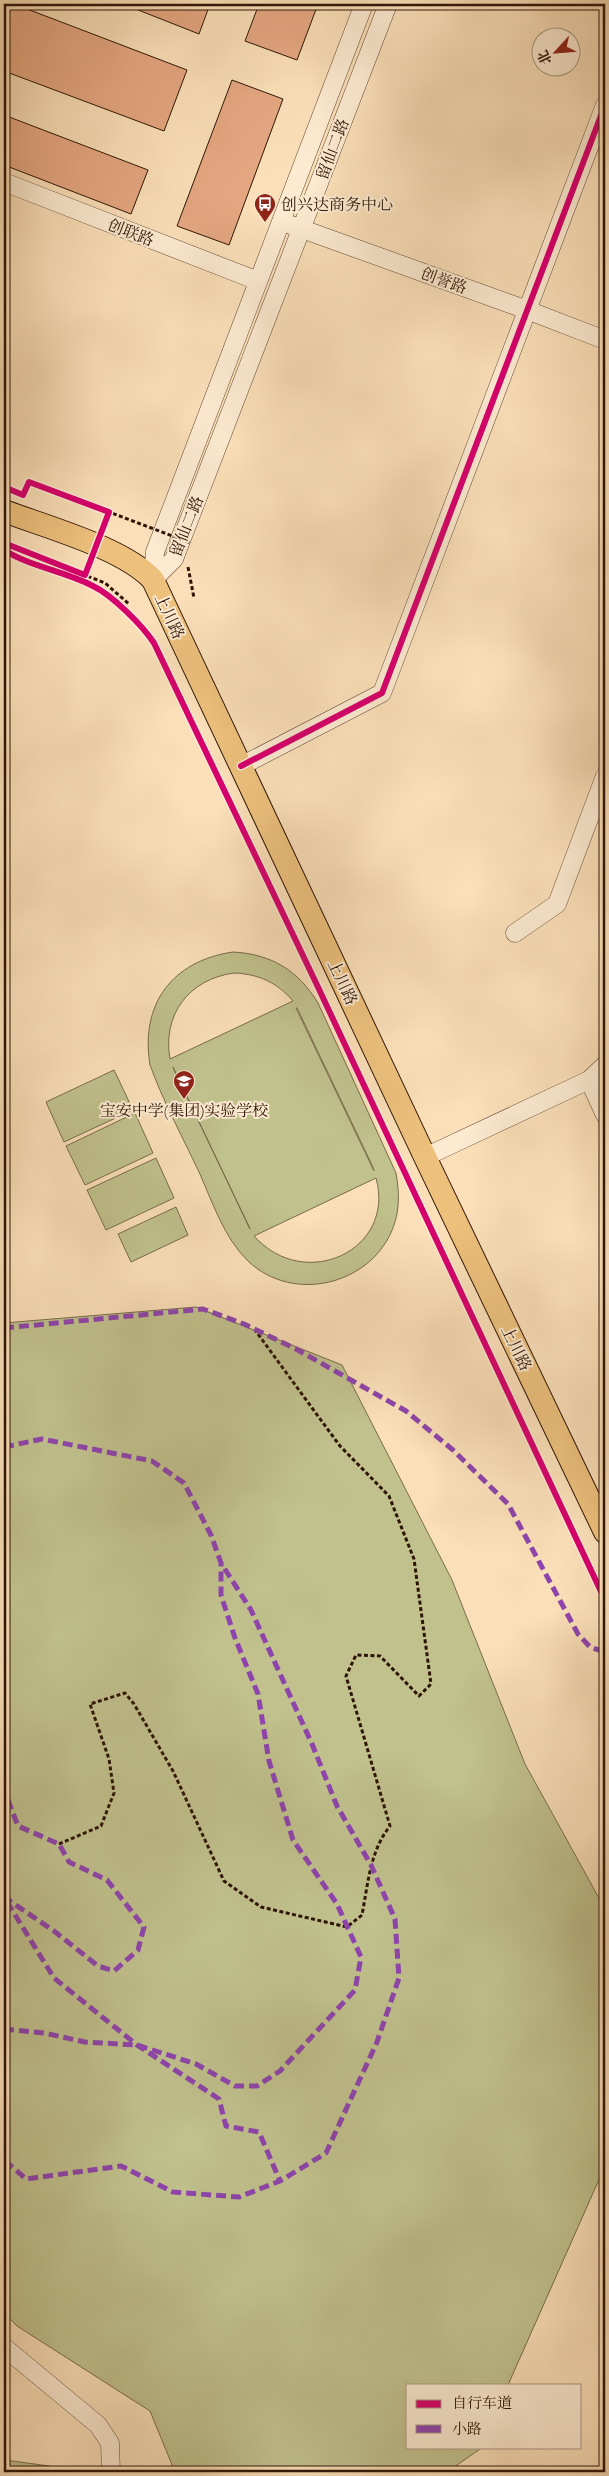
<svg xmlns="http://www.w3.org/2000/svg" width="609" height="2476" viewBox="0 0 609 2476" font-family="'IM FELL Double Pica','Noto Serif SC',serif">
	<rect width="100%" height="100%" fill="#fadfb8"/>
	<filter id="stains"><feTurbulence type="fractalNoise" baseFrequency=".004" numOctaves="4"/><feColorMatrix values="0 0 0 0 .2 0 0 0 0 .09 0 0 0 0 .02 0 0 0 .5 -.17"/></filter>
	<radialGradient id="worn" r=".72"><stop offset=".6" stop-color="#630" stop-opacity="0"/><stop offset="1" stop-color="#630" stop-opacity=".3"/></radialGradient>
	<g fill="#c0c18d" stroke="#786b4a" fill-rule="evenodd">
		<path d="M233,952C271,954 298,970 318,1003L396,1173C399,1190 400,1208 394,1225C374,1284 294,1305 248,1261C224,1238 212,1201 199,1172C182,1136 163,1101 150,1065C140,1004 172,961 233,952ZM234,973C258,974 277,982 293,1001L170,1059C162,1015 189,979 234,973ZM297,1008L372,1165L374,1171L296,1008ZM173,1067L250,1229L175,1072ZM376,1178C396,1250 305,1293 254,1236Z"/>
		<path d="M114,1070L133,1110L64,1142L46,1102Z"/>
		<path d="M135,1113L153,1153L85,1185L66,1146Z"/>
		<path d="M156,1158L174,1198L106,1230L87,1190Z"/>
		<path d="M176,1207L188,1235L131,1262L118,1234Z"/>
		<path d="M196,1307L342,1365L452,1580L525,1764L605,1909V2166L508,2385H408V2447H483L447,2472H175L150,2411L17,2326L4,2313V1323Z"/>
		<path d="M5,2460L49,2466L48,2472H4Z"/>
	</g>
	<g fill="#e4a781" stroke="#2f1507">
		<path d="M4,4H14L187,70L164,131L4,71Z"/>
		<path d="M123,4H210L199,34Z"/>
		<path d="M259,4H318L297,60L245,41Z"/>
		<path d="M232,80L283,99L229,245L177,226Z"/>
		<path d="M4,115L148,170L131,214L4,165Z"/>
	</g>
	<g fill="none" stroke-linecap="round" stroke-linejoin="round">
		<g stroke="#624833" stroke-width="19">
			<g id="minor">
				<path d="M4,182L258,281"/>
				<path d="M291,225L527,310L605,340"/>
				<path d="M153,580L174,559L388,4"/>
				<path d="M153,580L155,552L364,4"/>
				<path d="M241,766L382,693L605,105"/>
				<path d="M515,933L557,904L605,776"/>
				<path d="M589,1080L605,1115"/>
				<path d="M425,1157L589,1080L605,1065"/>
				<path d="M4,2347L98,2425L110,2443L111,2472"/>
			</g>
		</g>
		<g stroke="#2f1507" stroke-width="24">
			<path id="major" d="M4,511C46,527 124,548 153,580L425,1157L605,1532"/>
		</g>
		<g stroke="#2f1507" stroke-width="3" stroke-dasharray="4 2.5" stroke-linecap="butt">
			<path d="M29,482L109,512"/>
			<path d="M9,545L105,583L129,604"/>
			<path d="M188,567L194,598"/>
			<path d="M4,1799L8,1800"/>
			<path d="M59,1844L101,1826L114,1793L109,1759L90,1704L125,1693L134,1704L173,1771L224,1881L261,1907L347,1927L362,1915C368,1884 370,1851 390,1826L346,1676L356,1655L380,1656L419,1696L431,1684L414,1559L389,1496L340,1446L255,1330"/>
		</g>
		<use href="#minor" stroke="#fcead1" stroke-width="18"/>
		<use href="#major" stroke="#edc07c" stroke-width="22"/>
		<path stroke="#2f1507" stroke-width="3" stroke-dasharray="4 2.5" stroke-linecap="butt" d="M85,575L109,512L191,543"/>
		<g stroke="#8e44ad" stroke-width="5" stroke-dasharray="10 5" stroke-linecap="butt">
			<path d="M4,1328L203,1309L244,1324L296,1349L406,1411L453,1450L508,1504L578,1634L590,1647L605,1652"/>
			<path d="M4,1447L42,1439L152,1461L184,1483L211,1535L221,1563L251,1610L312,1744L337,1806L371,1865L395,1919L399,1978L377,2042L326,2153L280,2181L239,2197L173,2192L121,2166L26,2179L4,2160"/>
			<path d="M8,1800L18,1826L59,1844L69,1862L107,1880L144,1927L138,1950L114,1971L98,1966L54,1931L4,1897L54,1978L137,2045L219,2099L226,2126L259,2132L280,2181"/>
			<path d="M4,2029L44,2033L85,2042L137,2045L196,2064L235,2086H257L280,2071L355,1990L361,1957L337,1904L293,1840L269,1761L258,1694L235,1638L221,1595V1564"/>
		</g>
		<g stroke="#fcead1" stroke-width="9">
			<g id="cycleway">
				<path d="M4,487L23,495L29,482L109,512L85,575L9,545L4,548"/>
				<path d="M4,550C31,567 64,571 93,586C112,595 142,625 154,643L317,985L605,1600"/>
				<path d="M241,766L382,693L605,105"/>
			</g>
		</g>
		<use href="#cycleway" stroke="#d6006c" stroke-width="6"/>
	</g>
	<defs>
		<g id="bus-pin" transform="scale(1.125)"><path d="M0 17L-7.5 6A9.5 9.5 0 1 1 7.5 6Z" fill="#8f2418" stroke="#fcead1"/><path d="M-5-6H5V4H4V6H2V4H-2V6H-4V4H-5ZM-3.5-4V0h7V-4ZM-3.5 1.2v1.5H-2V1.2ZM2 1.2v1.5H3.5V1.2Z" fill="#fff"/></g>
		<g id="school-pin" transform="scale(1.125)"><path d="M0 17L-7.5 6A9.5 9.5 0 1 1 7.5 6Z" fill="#8f2418" stroke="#fcead1"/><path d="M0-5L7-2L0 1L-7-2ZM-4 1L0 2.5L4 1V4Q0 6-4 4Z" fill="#fff"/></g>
	</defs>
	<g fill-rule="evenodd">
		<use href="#bus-pin" x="265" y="204"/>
		<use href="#school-pin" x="184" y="1081"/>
	</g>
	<g text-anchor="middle" stroke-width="4" stroke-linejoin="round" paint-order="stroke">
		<g font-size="16" fill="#2f1507" stroke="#fcead1">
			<text transform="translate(332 149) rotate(-69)" y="6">留仙二路</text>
			<text transform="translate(131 232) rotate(21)" y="6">创联路</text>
			<text transform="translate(444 280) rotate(20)" y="6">创誉路</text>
			<text transform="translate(186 526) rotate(-68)" y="6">留仙二路</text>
			<text transform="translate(170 616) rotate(65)" y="6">上川路</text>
			<text transform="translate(343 982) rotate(65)" y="6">上川路</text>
			<text transform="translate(517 1348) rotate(64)" y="6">上川路</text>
		</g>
		<g font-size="16" fill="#2f1507" stroke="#fcead1" text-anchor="start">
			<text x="281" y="210">创兴达商务中心</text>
			<text x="184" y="1116" text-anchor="middle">宝安中学(集团)实验学校</text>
		</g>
	</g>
	<rect width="609" height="2476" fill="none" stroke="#fadfb8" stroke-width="20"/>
	<rect x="5" y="5" width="599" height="2466" fill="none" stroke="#2f1507" stroke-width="2.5"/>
	<rect x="10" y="10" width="589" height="2456" fill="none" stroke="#2f1507"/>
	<rect x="406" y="2384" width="175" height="65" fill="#fcead1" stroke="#aa9580"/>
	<rect x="416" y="2400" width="25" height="8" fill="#d6006c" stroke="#aa9580"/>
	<text x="452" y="2408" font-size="15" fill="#2f1507">自行车道</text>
	<rect x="416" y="2425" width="25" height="8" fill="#8e44ad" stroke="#aa9580"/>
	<text x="452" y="2434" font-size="15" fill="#2f1507">小路</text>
	<g transform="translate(556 52) rotate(244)"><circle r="24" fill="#fcead1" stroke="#aa9580"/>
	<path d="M0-4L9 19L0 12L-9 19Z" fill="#8f2418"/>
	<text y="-8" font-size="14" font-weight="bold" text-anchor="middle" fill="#2f1507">北</text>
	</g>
	<rect width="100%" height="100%" filter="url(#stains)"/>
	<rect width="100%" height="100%" fill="url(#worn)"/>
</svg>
